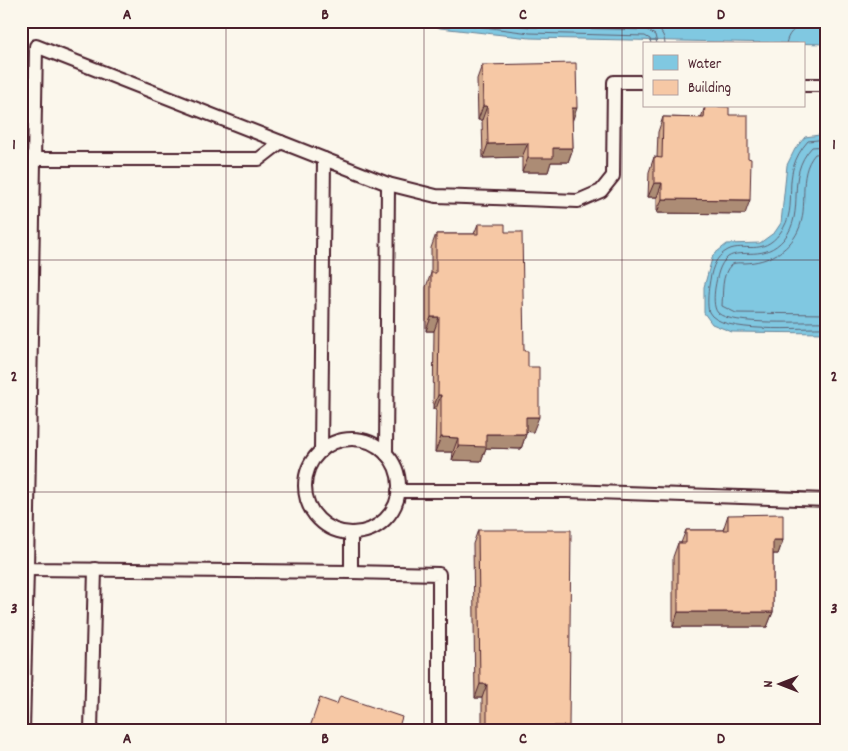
<svg xmlns="http://www.w3.org/2000/svg" width="848" height="751" viewBox="0 0 848 751" font-family="Dekko,sans-serif">
	<rect width="100%" height="100%" fill="#fbf7ec"/>
	<filter id="ink" filterUnits="userSpaceOnUse"><feTurbulence type="fractalNoise" baseFrequency=".02" numOctaves="2"/><feDisplacementMap in="SourceGraphic" scale="10" xChannelSelector="R" yChannelSelector="G"/><feConvolveMatrix kernelMatrix="1 2 1 2 8 2 1 2 1" color-interpolation-filters="sRGB"/></filter>
	<g filter="url(#ink)">
		<g fill="#80c8e1" stroke="#6a8498">
			<path d="M424,21H827V44L530,38L440,28Z"/>
			<path d="M827,134V333L732,332L712,324L704,313V287L713,255L727,244L760,243L775,232L781,223L787,165L795,149L805,137Z"/>
		</g>
		<g fill="none" stroke-linecap="round" stroke-linejoin="round">
			<g stroke="#606374" stroke-width="1">
				<path d="M437,21L530,33L645,36L650,39L651,44"/>
				<path d="M484,21L530,27L647,30L655,35L657,44"/>
				<path d="M603,21C623,22 664,15 665,44"/>
				<path d="M786,44C790,22 810,25 827,25"/>
				<path d="M827,139L808,141C777,176 802,205 780,233C762,257 744,242 728,250C714,257 711,272 709,286C708,292 707,306 709,312C720,335 803,327 827,328"/>
				<path d="M827,146L812,147C784,177 807,211 784,239C764,262 742,248 728,257C719,264 717,277 715,288C714,295 713,308 718,313C732,326 805,321 827,322"/>
				<path d="M827,153L815,154C796,176 810,206 798,231C788,252 767,262 745,263C740,263 735,262 731,265C721,274 723,294 722,306L736,313L827,314"/>
			</g>
			<g stroke="#4a1f2b" stroke-width="16">
				<g id="lane">
					<path d="M804,85H827"/>
					<path d="M34,159H259L281,142"/>
					<circle cx="352" cy="486" r="47"/>
					<path d="M321,451L324,159"/>
					<path d="M386,454L388,184"/>
					<path d="M398,491H567L827,500"/>
					<path d="M351,533V572L27,569L36,46L388,184L436,196L578,201L601,191L613,176L614,82H644"/>
					<path d="M351,572L439,574V730"/>
					<path d="M23,730L27,569"/>
					<path d="M91,730L95,569"/>
				</g>
			</g>
			<use href="#lane" stroke="#fbf7ec" stroke-width="12"/>
		</g>
		<g fill="#d4ac8e" stroke="#4a1f2b">
			<path d="M482,65L572,120L573,148L568,162H551L548,172H522V157L483,158L482,120H478L477,79Z"/>
			<path d="M705,106L729,115L745,214L657,213V197H648L649,172L654,157L657,158L658,132L663,117L701,118Z"/>
			<path d="M478,224L505,232L524,351L528,367L533,432L526,431V434L521,449L486,448L481,461L452,460L453,452H435L436,409H433L434,331H426V287L431,273V248L436,234H474Z"/>
			<path d="M728,515L783,540L778,554H773V612L767,627H673V557L678,543H681L686,530H723Z"/>
			<path d="M478,530L568,730H482V698H475L473,544Z"/>
		</g>
		<g fill="#ac8c74" stroke="#4a1f2b">
			<path d="M483,106H487L482,120H478Z"/>
			<path d="M572,108H577L572,122Z"/>
			<path d="M528,143L522,157L483,158L488,144Z"/>
			<path d="M553,148H573L568,162H551L548,172H522L528,158Z"/>
			<path d="M654,183H662L657,197H648Z"/>
			<path d="M662,199L750,200L745,214L657,213Z"/>
			<path d="M431,317H439L434,331H426Z"/>
			<path d="M438,395H441L436,409H433Z"/>
			<path d="M526,417H539L533,432L521,431Z"/>
			<path d="M486,434H526L521,449L486,448L481,461L452,460L458,446Z"/>
			<path d="M441,437L458,438L453,452H435Z"/>
			<path d="M773,540H783L778,554H767Z"/>
			<path d="M678,612H773L767,627H673Z"/>
			<path d="M480,684H487L482,698H475Z"/>
			<path d="M554,726H569L568,730H487V728Z"/>
		</g>
		<g fill="#f6c8a5" stroke="#4a1f2b">
			<path d="M576,63L577,108H572L573,148H553V158H528V143L488,144L487,106H483L482,65Z"/>
			<path d="M705,106L729,107V115H748V158L751,159L750,200L662,199V183H654V157L662,158L663,117L704,118Z"/>
			<path d="M478,224H505V232H522L524,351H528V367H539V417H526V434H486V447L458,446V438L441,437V395H438L439,317H431V273H436V234H478Z"/>
			<path d="M783,514V540H773V612H678V543H686V530H728V515Z"/>
			<path d="M478,530H571L569,726H554V729L487,728V684H480Z"/>
			<path d="M340,696L402,717L398,730H309L320,698L337,704Z"/>
		</g>
	</g>
	<path fill="none" stroke="#4a1f2b" stroke-width="1" stroke-opacity="0.55" d="M226,21V730M424,21V730M622,21V730M21,260H827M21,492H827"/>
	<rect width="848" height="751" fill="none" stroke="#fbf7ec" stroke-width="55"/>
	<rect x="643" y="42" width="162" height="65" fill="#fbf7ec" stroke="#b4a19f"/>
	<rect x="653" y="55" width="25" height="15" fill="#80c8e1" stroke="#b4a19f"/>
	<text x="688" y="68" font-size="15" fill="#4a1f2b">Water</text>
	<rect x="653" y="80" width="25" height="15" fill="#f6c8a5" stroke="#b4a19f"/>
	<text x="688" y="92" font-size="15" fill="#4a1f2b">Building</text>
	<g transform="translate(780 684) rotate(270)" stroke="#fbf7ec" stroke-width="4" paint-order="stroke">
	<path d="M0-4L9 19L0 12L-9 19Z" fill="#4a1f2b"/>
	<text y="-8" font-size="14" font-weight="bold" text-anchor="middle" fill="#4a1f2b">N</text>
	</g>
	<rect x="28" y="28" width="792" height="696" fill="none" stroke="#4a1f2b" stroke-width="2"/>
	<g font-size="16" text-anchor="middle" font-weight="bold" fill="#4a1f2b">
		<text x="127" y="19">A</text>
		<text x="325" y="19">B</text>
		<text x="523" y="19">C</text>
		<text x="721" y="19">D</text>
		<text x="14" y="149">1</text>
		<text x="834" y="149">1</text>
		<text x="14" y="381">2</text>
		<text x="834" y="381">2</text>
		<text x="14" y="613">3</text>
		<text x="834" y="613">3</text>
		<text x="127" y="743">A</text>
		<text x="325" y="743">B</text>
		<text x="523" y="743">C</text>
		<text x="721" y="743">D</text>
	</g>
</svg>
